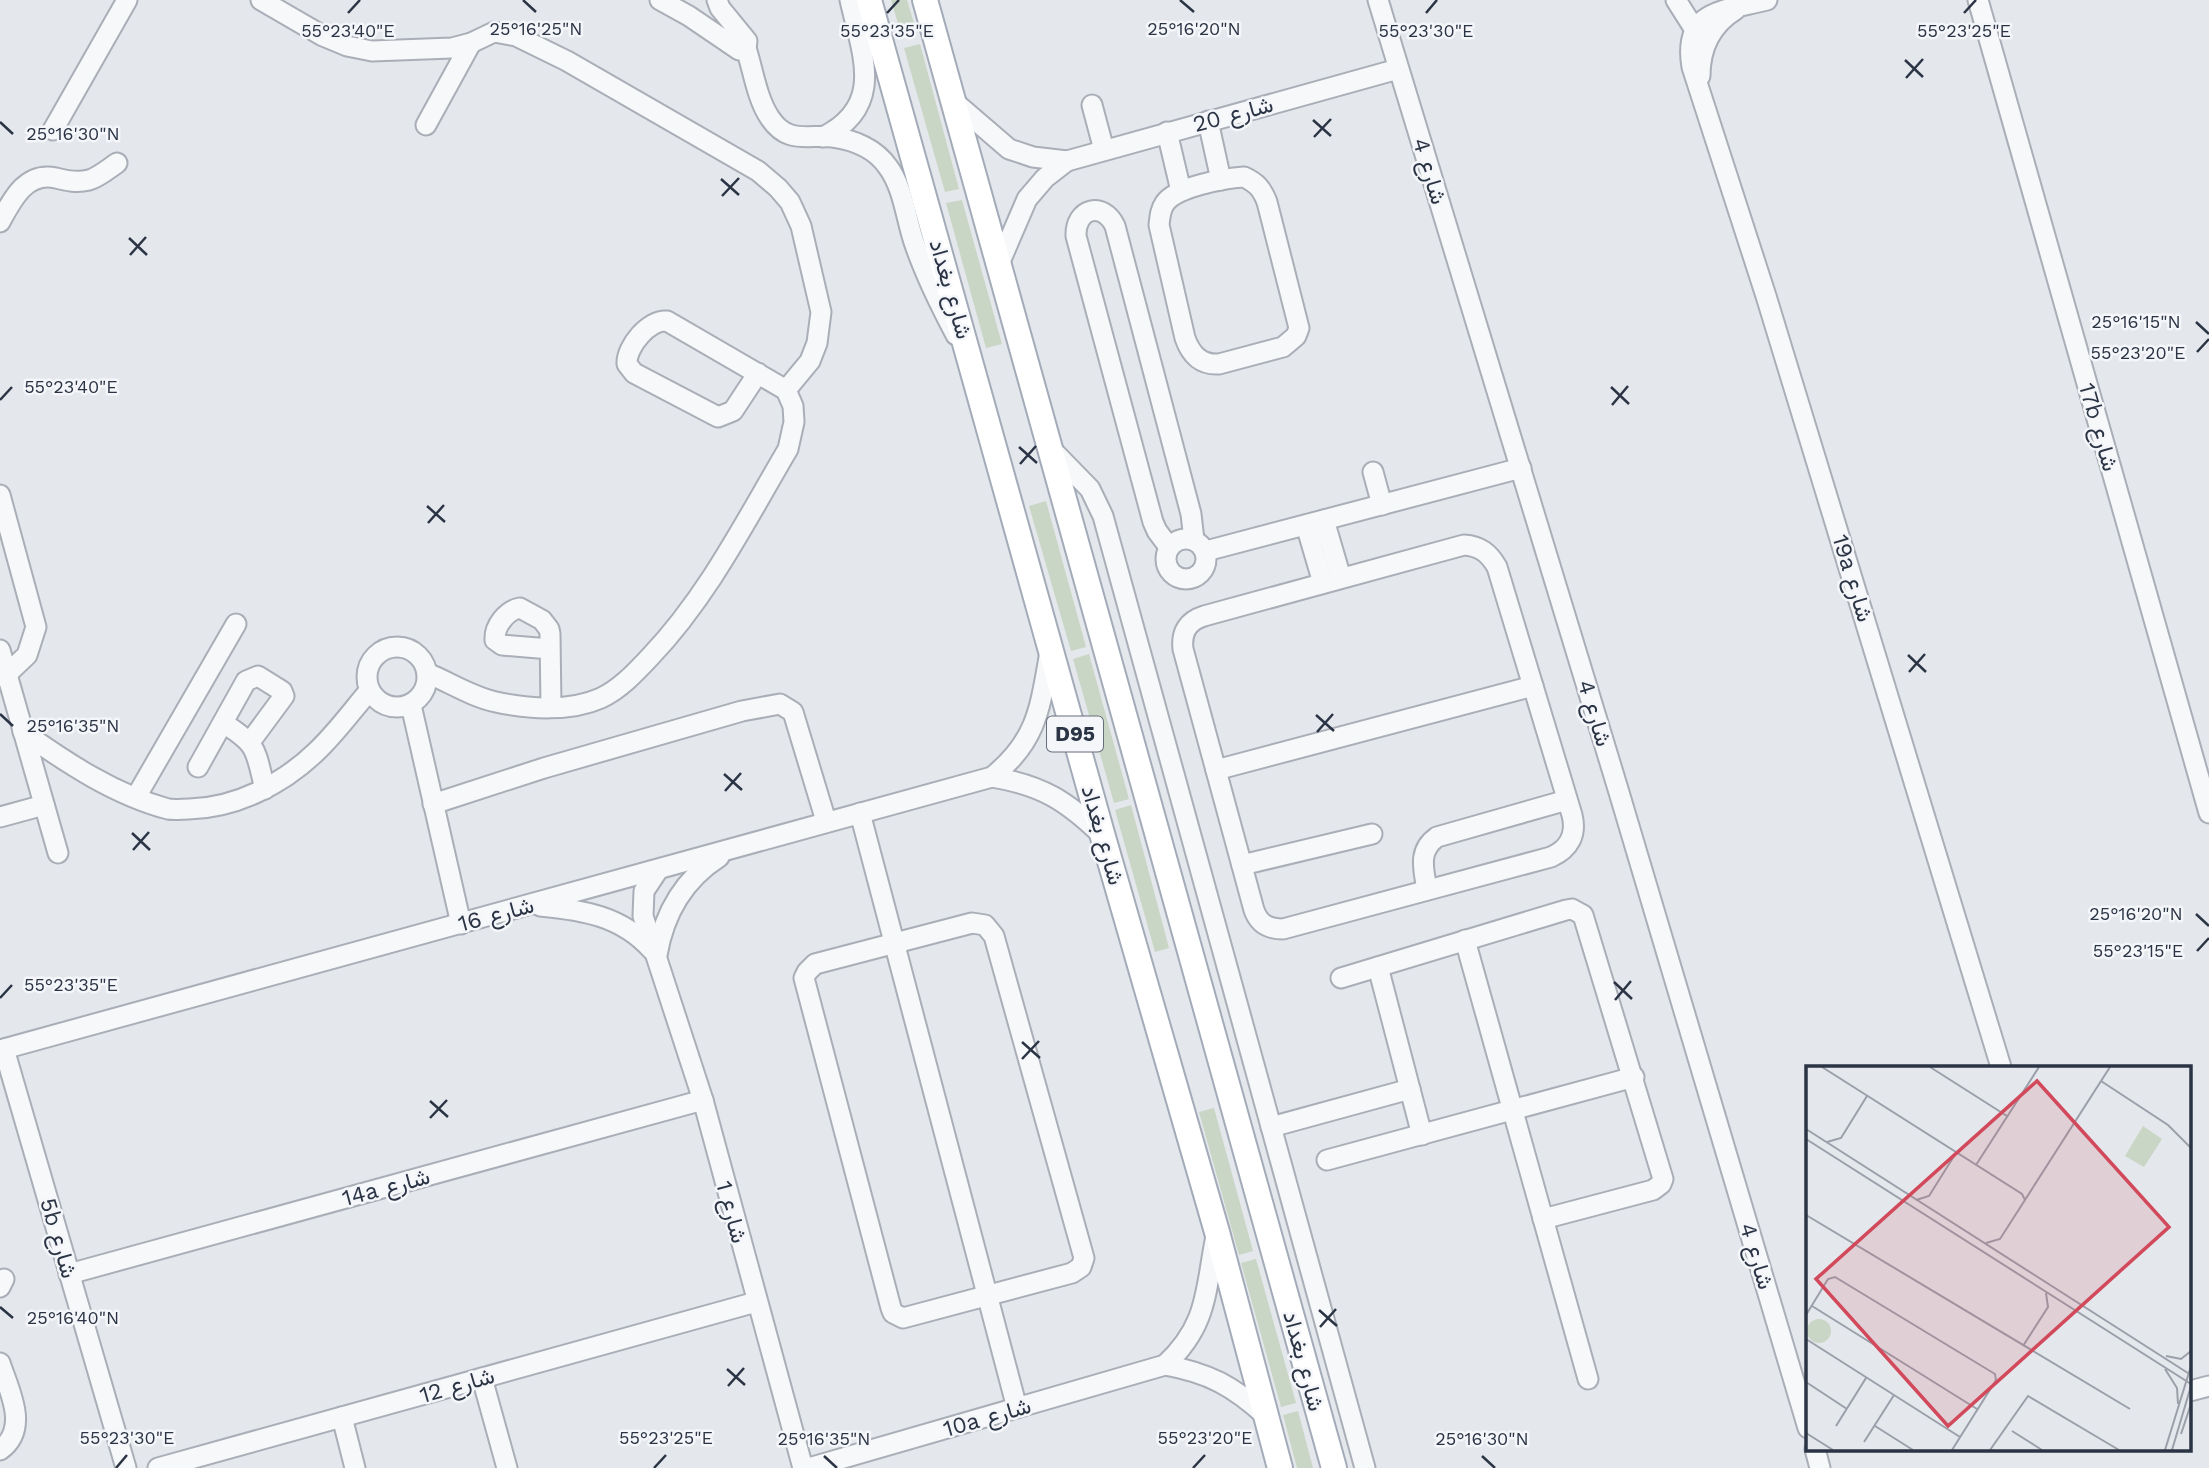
<svg xmlns="http://www.w3.org/2000/svg" width="2209" height="1468" viewBox="0 0 2209 1468" font-family="'Work Sans',Vazirmatn,sans-serif">
	<rect width="100%" height="100%" fill="#e4e7ec"/>
	<g fill="#c9d6c5">
		<path d="M891,0H907L917,33L902,37Z"/>
		<path d="M920,44L959,189L945,192L904,48Z"/>
		<path d="M962,200L1002,344L986,348L946,203Z"/>
		<path d="M1046,501L1086,647L1071,651L1029,506Z"/>
		<path d="M1089,654L1129,799L1114,803L1073,659Z"/>
		<path d="M1131,805L1169,948L1155,952L1115,810Z"/>
		<path d="M1214,1108L1253,1251L1239,1255L1199,1112Z"/>
		<path d="M1256,1259L1296,1403L1281,1407L1241,1263Z"/>
		<path d="M1298,1411L1313,1468H1297L1283,1415Z"/>
	</g>
	<g fill="none" stroke-linecap="round" stroke-linejoin="round">
		<g stroke="#a9aeb7" stroke-width="23">
			<g id="minor">
				<path d="M261,0L323,36L347,46L372,51L452,48L471,43L494,32L516,36L567,61L758,171L778,188L790,202L801,226L821,312L817,343L810,361L786,390"/>
				<path d="M660,0L689,16L739,50L746,48L747,41L720,8L717,0"/>
				<path d="M1378,0L1618,789L1808,1428"/>
				<path d="M1676,0L1695,30"/>
				<path d="M1767,0C1725,11 1682,9 1692,67L1766,296L2001,1067"/>
				<path d="M1978,0L2209,813"/>
				<path d="M746,48C753,70 757,99 770,118C788,145 808,134 833,137C854,140 876,149 888,167C903,187 906,218 914,242C925,275 940,305 956,335"/>
				<path d="M1700,76C1700,48 1711,25 1735,10"/>
				<path d="M952,100L1009,149L1033,157L1067,161L1398,69"/>
				<path d="M1092,105L1104,150"/>
				<path d="M1208,121L1221,180"/>
				<path d="M426,125L471,43"/>
				<path d="M53,130L127,0"/>
				<path d="M1167,132L1181,191"/>
				<path d="M823,137C886,106 862,54 850,0"/>
				<path d="M1244,177C1257,183 1262,189 1267,202L1299,328L1296,336L1283,347L1219,364C1201,365 1191,355 1185,338L1159,225C1160,217 1160,210 1165,203C1176,187 1225,178 1244,177Z"/>
				<path d="M0,222C12,200 26,171 56,178C67,181 77,183 89,180C99,177 108,169 117,163"/>
				<path d="M999,264L1027,199L1045,178L1067,161"/>
				<path d="M1051,449L1090,489L1103,516L1365,1468"/>
				<path d="M1373,472L1382,505"/>
				<path d="M0,495L36,627L27,655L7,674L0,676"/>
				<path d="M1324,520L1341,578"/>
				<path d="M1306,525L1323,583"/>
				<circle cx="1186" cy="559" r="20"/>
				<path d="M1464,545C1480,546 1489,553 1497,567L1572,815C1577,835 1569,849 1551,857L1283,929C1268,929 1259,924 1254,910L1183,649C1181,632 1188,621 1204,616Z"/>
				<path d="M1169,547L1157,531L1153,522L1076,236C1075,208 1103,201 1115,226L1191,514L1194,540"/>
				<path d="M1206,551L1521,468"/>
				<circle cx="397" cy="677" r="30"/>
				<path d="M550,649L502,645L495,640C494,626 507,610 520,608L542,620L549,629L550,634L551,707"/>
				<path d="M0,650L58,853"/>
				<path d="M427,673C449,682 472,697 496,702C528,709 570,712 601,698C620,689 635,673 650,657C708,596 745,522 788,449L794,422L793,406L786,390L667,321C649,319 626,347 627,364L634,373L718,417L733,411L758,373"/>
				<path d="M411,705L461,924"/>
				<path d="M223,723C259,745 255,750 265,789"/>
				<path d="M23,732C67,763 115,795 168,809C175,810 182,809 189,809C236,808 283,784 317,751C336,733 352,711 369,691"/>
				<path d="M198,767L246,681L258,676L282,691L284,696L250,742"/>
				<path d="M1216,770L1533,686"/>
				<path d="M992,777C1042,785 1067,801 1103,836"/>
				<path d="M136,797L236,624"/>
				<path d="M433,804L544,768L742,711L780,704L793,712L826,821"/>
				<path d="M860,813L1017,1408"/>
				<path d="M0,817L44,805"/>
				<path d="M1242,865L1372,834"/>
				<path d="M658,870L644,891L643,916L703,1100L803,1468"/>
				<path d="M1427,890C1424,870 1417,851 1437,837L1567,800"/>
				<path d="M540,906C583,910 622,916 652,950"/>
				<path d="M972,923L985,925L994,936L1084,1258L1081,1267L1072,1273L903,1318L893,1313L891,1308L804,978L807,972L815,964Z"/>
				<path d="M1465,940L1588,1379"/>
				<path d="M657,955C664,914 683,880 719,857"/>
				<path d="M1378,967L1422,1135"/>
				<path d="M1341,978L1566,910L1572,909L1583,915L1663,1179L1661,1184L1653,1190L1543,1219"/>
				<path d="M4,1049L126,1468"/>
				<path d="M0,1050L992,777C1038,740 1040,707 1050,652"/>
				<path d="M1271,1127L1410,1089"/>
				<path d="M1327,1160L1634,1077"/>
				<path d="M69,1274L703,1100"/>
				<path d="M0,1287L4,1279"/>
				<path d="M0,1363C9,1390 30,1429 0,1450"/>
				<path d="M1165,1365C1209,1373 1233,1386 1266,1416"/>
				<path d="M482,1378L507,1468"/>
				<path d="M2190,1391L2209,1386"/>
				<path d="M342,1417L355,1468"/>
				<path d="M1815,1449L1820,1468"/>
				<path d="M158,1468L756,1302"/>
				<path d="M809,1468L1165,1365C1209,1324 1205,1290 1216,1236"/>
			</g>
		</g>
		<g stroke="#a3abb8" stroke-width="28">
			<g id="major">
				<path d="M869,0L1103,837L1217,1232L1280,1468"/>
				<path d="M925,0L1334,1468"/>
			</g>
		</g>
		<use href="#minor" stroke="#f7f8fa" stroke-width="19"/>
		<use href="#major" stroke="#fff" stroke-width="24"/>
	</g>
	<path fill="none" stroke="#2b3445" stroke-width="2.5" d="M523,0L536,12M1180,0L1194,12M348,13L360,0M887,13L899,0M1426,13L1437,0M1964,13L1976,0M1905,60L1923,77M1906,78L1923,59M1313,120L1331,136M0,122L13,134M1314,137L1331,119M721,179L739,195M722,196L739,178M129,238L147,255M130,255L146,237M2196,322L2209,334M2197,352L2209,339M1611,387L1629,404M0,400L12,387M1612,405L1628,386M1019,447L1037,463M1020,464L1036,446M427,506L445,522M428,523L444,505M1908,655L1926,672M1909,672L1925,654M0,714L13,726M1316,715L1334,731M1317,732L1333,714M724,774L742,790M725,791L741,773M132,833L150,850M133,850L149,832M2196,914L2209,926M2197,951L2209,938M1614,982L1632,999M0,998L12,985M1615,1000L1631,981M1022,1042L1040,1058M1022,1059L1039,1041M430,1101L448,1117M430,1118L447,1100M0,1307L13,1318M1319,1310L1337,1326M1320,1327L1336,1309M727,1369L745,1385M728,1386L744,1368M824,1456L837,1468M1482,1456L1495,1468M116,1468L127,1455M654,1468L666,1455M1193,1468L1205,1455"/>
	<g text-anchor="middle" stroke-width="5" stroke-linejoin="round" paint-order="stroke">
		<rect fill="#f4f6f9" stroke="#676e7b" stroke-width="2" x="1047" y="716.5" width="56" height="35" rx="5"/>
		<g font-size="21" font-weight="bold" fill="#2b3445">
			<text x="1075" y="741">D95</text>
		</g>
		<g font-size="23" fill="#2b3445" stroke="#f4f6f9">
			<text transform="translate(1233 114) rotate(-15)" y="8">شارع 20</text>
			<text transform="translate(1430 171) rotate(73)" y="8">شارع 4</text>
			<text transform="translate(951 289) rotate(74)" y="8">شارع بغداد</text>
			<text transform="translate(2099 427) rotate(74)" y="8">17b شارع</text>
			<text transform="translate(1853 578) rotate(73)" y="8">19a شارع</text>
			<text transform="translate(1595 713) rotate(73)" y="8">شارع 4</text>
			<text transform="translate(1103 835) rotate(74)" y="8">شارع بغداد</text>
			<text transform="translate(496 914) rotate(-15)" y="8">شارع 16</text>
			<text transform="translate(386 1187) rotate(-15)" y="8">14a شارع</text>
			<text transform="translate(732 1212) rotate(75)" y="8">شارع 1</text>
			<text transform="translate(59 1238) rotate(74)" y="8">5b شارع</text>
			<text transform="translate(1757 1256) rotate(73)" y="8">شارع 4</text>
			<text transform="translate(1304 1361) rotate(75)" y="8">شارع بغداد</text>
			<text transform="translate(457 1385) rotate(-16)" y="8">شارع 12</text>
			<text transform="translate(987 1417) rotate(-16)" y="8">10a شارع</text>
		</g>
	</g>
	<g transform="translate(1806 1066)">
		<rect width="385" height="385" fill="#e4e7ec"/>
		<path d="M337,60L356,73L338,101L319,90ZM1 265a12 12 0 1 1 24 0a12 12 0 1 1-24 0Z" fill="#c9d6c5"/>
		<path fill="none" stroke="#9a9fa9" stroke-width="2" d="M16,1L216,128L219,134M124,1L201,50M295,15L362,59L385,82M0,63L385,309M0,73L385,318M21,76L35,72L61,30M170,99L233,1M110,134L123,130L150,87M0,149L324,343M180,177L194,173L304,1M6,240L171,343M0,249L22,213L29,211L189,308L190,314L146,384M0,273L154,371M217,280L242,241L240,227M360,290L375,293L385,285M359,303L371,322L372,338M0,316L41,343M30,360L60,312M69,360L107,384M206,365L236,384M0,367L27,384M375,368L385,338M58,376L88,329M184,384L222,330L313,384M359,384L385,300M366,384L385,320"/>
		<path fill="#d1495b" fill-opacity="0.15" stroke="#d1495b" stroke-width="3.5" d="M231,15L363,161L142,360L10,213Z"/>
		<rect width="385" height="385" fill="none" stroke="#2b3445" stroke-width="3.5"/>
	</g>
	<g font-size="18" text-anchor="middle" fill="#2b3445" stroke="#f4f6f9" stroke-width="5" stroke-linejoin="round" paint-order="stroke">
		<text x="536" y="35">25°16'25"N</text>
		<text x="1194" y="35">25°16'20"N</text>
		<text x="348" y="37">55°23'40"E</text>
		<text x="887" y="37">55°23'35"E</text>
		<text x="1426" y="37">55°23'30"E</text>
		<text x="1964" y="37">55°23'25"E</text>
		<text x="73" y="140">25°16'30"N</text>
		<text x="2136" y="328">25°16'15"N</text>
		<text x="2138" y="359">55°23'20"E</text>
		<text x="71" y="393">55°23'40"E</text>
		<text x="73" y="732">25°16'35"N</text>
		<text x="2136" y="920">25°16'20"N</text>
		<text x="2138" y="957">55°23'15"E</text>
		<text x="71" y="991">55°23'35"E</text>
		<text x="73" y="1324">25°16'40"N</text>
		<text x="127" y="1444">55°23'30"E</text>
		<text x="666" y="1444">55°23'25"E</text>
		<text x="1205" y="1444">55°23'20"E</text>
		<text x="824" y="1445">25°16'35"N</text>
		<text x="1482" y="1445">25°16'30"N</text>
	</g>
</svg>
